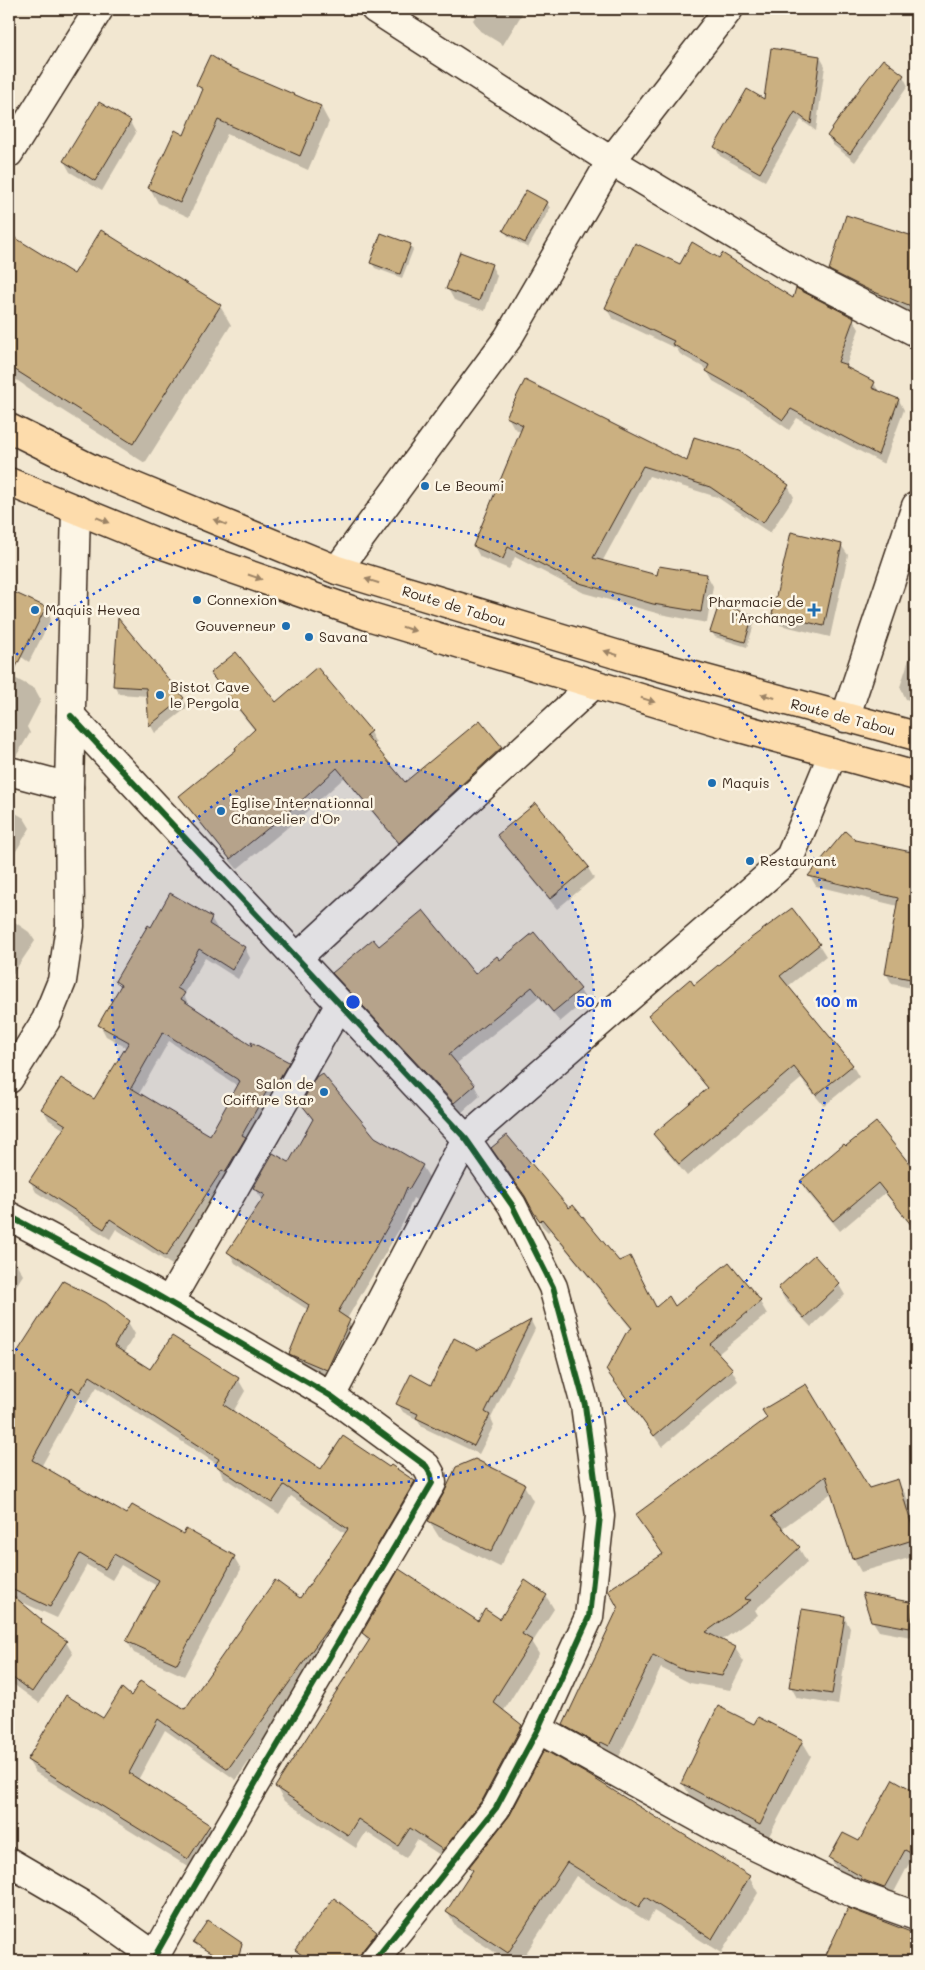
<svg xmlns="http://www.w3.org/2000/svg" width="925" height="1970" viewBox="0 0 925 1970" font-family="Mali,sans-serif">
	<rect width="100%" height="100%" fill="#f2e7d1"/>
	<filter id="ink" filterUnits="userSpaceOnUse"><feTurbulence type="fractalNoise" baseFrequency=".02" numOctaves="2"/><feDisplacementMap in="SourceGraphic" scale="10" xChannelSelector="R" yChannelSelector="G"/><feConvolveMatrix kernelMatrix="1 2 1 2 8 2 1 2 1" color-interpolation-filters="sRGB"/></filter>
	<g filter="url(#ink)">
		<g fill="#0003" fill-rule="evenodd">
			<path d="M480,9H525L503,45L480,31L473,20Z"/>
			<path d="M820,57L825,66L816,131L801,120L765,181L720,156L715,147L765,101Z"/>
			<path d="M226,66L321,107L329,122L308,170L227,134L189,217L158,203L150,188L185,136L203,94L198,85Z"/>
			<path d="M903,76L908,86L855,162L833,145L828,136Z"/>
			<path d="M130,122L136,133L102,191L70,172L64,161Z"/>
			<path d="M547,203L550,208L528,248L508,236L505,231Z"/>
			<path d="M847,216L916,238V317L837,281L830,270ZM837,273L873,291L872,293L837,275Z"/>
			<path d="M9,235L74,276L220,306L231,325L145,463L27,388L24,385L9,375Z"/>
			<path d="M410,245L413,250L402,278L375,268L372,263Z"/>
			<path d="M491,265L497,276L485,311L454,300L448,289Z"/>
			<path d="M680,266L853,319L859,329L846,366L848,370L874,383L879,392L899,400L904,410L884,464L797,418L789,430L750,402L713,381L707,371L708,370L680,354L677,349L612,318L606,308Z"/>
			<path d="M508,417L687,463L738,452L788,486L794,497L770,533L717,497L649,476L602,562L658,577L707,575L713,586L707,623L660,614L584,593L515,557L509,569L480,557L474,546L521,432L514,428Z"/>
			<path d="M841,545L848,555L830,637L780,625L774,614Z"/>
			<path d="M9,591L45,608L51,619L29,662L9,649Z"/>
			<path d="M752,616L755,621L747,647L715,637L712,632Z"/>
			<path d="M119,622L183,699L188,707L155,733L151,726L148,696L119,694L114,685Z"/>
			<path d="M916,626V703L906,699L900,687L913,647L912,644Z"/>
			<path d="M212,673L276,704L370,732L376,743L373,745L405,784L480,722L501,748L508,759L406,853L344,778L304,814L237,869L187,807L180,796L237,750L255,731L218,684Z"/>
			<path d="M9,675L35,689L41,700L27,727L30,733L12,763L9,761Z"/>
			<path d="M536,804L588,868L594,878L557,909L505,846L499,835Z"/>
			<path d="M9,809L24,818L30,828L10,861L12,864L9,868Z"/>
			<path d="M855,841L908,853V850L916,852V989L892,984L886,973L898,906L816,886L810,876Z"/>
			<path d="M9,918L29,932L35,941L10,978L9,977Z"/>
			<path d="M211,918L217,928L216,930L245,948L250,958L238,979L205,958L184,995L189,1005L254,1049L288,1063L294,1073L228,1180L172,1265L116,1229L110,1239L36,1192L30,1181L65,1130L49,1120L43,1109L94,1101L127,1048L106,1036L100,1025L121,988L117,981L152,928ZM169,1041L238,1086L210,1136L139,1094Z"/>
			<path d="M819,945L826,956L787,987L852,1065L859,1077L824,1106L801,1079L687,1176L662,1146L655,1134L708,1089L657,1027L650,1015L694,987Z"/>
			<path d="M379,948L475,975L500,962L580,990L586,1000L560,1022L539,997L456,1064L474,1085L480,1096L461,1113L340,984L334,973Z"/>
			<path d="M302,1104L374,1138L422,1166L429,1177L416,1200L413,1198L404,1221L347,1319L355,1332L333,1381L297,1365L290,1353L308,1310L235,1263L229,1252L263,1200L254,1188L289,1164L313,1121Z"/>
			<path d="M876,1124L916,1175V1227L914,1229L885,1193L840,1231L807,1192L801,1182Z"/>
			<path d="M500,1160L569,1210L618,1263L630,1257L656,1309L675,1308L729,1264L760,1302L767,1314L718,1354L732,1370L738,1381L662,1447L607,1370L632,1330L550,1230L548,1232L542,1226L530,1204Z"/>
			<path d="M9,1258L16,1263L23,1275L9,1297Z"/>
			<path d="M64,1283L105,1304L128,1322L135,1334L123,1354L151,1371L238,1379L245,1391L233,1412L321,1470L390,1469L414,1482L421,1494L341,1630L236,1780L165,1730L138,1780L209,1826L216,1838L195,1871L35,1772L28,1760L104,1720L131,1697L185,1711L300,1600L346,1534L291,1496L279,1514L223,1477L217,1464L97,1387L86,1404L79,1398L41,1467L127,1516L184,1536L234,1557L241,1569L184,1676L134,1653L127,1641L157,1586L121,1565L112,1580L87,1565L57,1618L17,1600L41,1621L44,1627L66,1642L73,1654L39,1703L9,1681V1367Z"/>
			<path d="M839,1285L845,1295L811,1327L785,1300L779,1289Z"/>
			<path d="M531,1321L535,1329L491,1418L494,1425L479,1454L422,1427L418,1420L403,1412L398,1404L432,1387L477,1351Z"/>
			<path d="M769,1419L869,1490L897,1481L906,1495L916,1529V1556L861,1572L853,1558L833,1492L781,1529L799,1548L807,1562L755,1610L758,1615L721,1641L735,1648L744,1662L730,1690L690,1683L661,1668L618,1759L573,1739L564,1725L663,1555L636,1515Z"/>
			<path d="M524,1485L533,1501L500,1567L439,1537L429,1521Z"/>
			<path d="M546,1596L554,1609L532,1643L539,1654L503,1712L521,1726L529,1740L451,1862L417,1840L406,1858L366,1832L356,1848L284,1801L276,1787L369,1643L363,1633L500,1621Z"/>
			<path d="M914,1604L916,1608V1638L879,1631L872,1620Z"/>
			<path d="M844,1617L850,1628L838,1705L797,1698L791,1687Z"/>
			<path d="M758,1718L802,1741L811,1756L768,1838L691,1798L683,1783L755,1726Z"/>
			<path d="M586,1775L749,1877L758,1893L721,1953L654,1911L648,1922L576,1876L521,1961H508L456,1927L447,1912L473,1872L471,1867Z"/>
			<path d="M894,1780L916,1793V1863L911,1860L891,1898L837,1869L830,1858L859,1843Z"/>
			<path d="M9,1882L16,1895L9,1944Z"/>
			<path d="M848,1909L916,1935V1961H824Z"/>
			<path d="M377,1932L383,1943L368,1961H304L297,1950Z"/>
			<path d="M414,1956L417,1961H395L397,1959Z"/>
		</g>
		<g fill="#cbb081" stroke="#3b2a1e" fill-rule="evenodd">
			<path d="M771,48L820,56L811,124L795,112L760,173L714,147L747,89L764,99Z"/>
			<path d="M210,55L226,65L321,106L300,156L218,120L180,203L148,188L175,130L184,135L203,89L196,85Z"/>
			<path d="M883,59L904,75L850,154L827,136L861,87Z"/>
			<path d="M99,102L131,121L95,181L63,161Z"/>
			<path d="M526,190L548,202L525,243L503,231Z"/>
			<path d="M846,215L916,237V309L867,289L829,270Z"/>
			<path d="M101,230L221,305L133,444L9,366V234L74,274Z"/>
			<path d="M381,233L411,244L400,274L370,263Z"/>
			<path d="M692,242L719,258L722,253L793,298L796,288L854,318L838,362L847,365L846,367L875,382L872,388L899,399L878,455L791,409L783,420L743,392L706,371L709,365L672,344L674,341L605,308L635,243L680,264Z"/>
			<path d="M460,252L492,264L479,301L446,289Z"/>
			<path d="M525,380L687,461L694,437L739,451L789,485L763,523L710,487L643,466L593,558L657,575L659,566L707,574L701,612L653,604L576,582L508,547L503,559L473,546L523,425L506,417Z"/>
			<path d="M791,532L842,544L824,626L772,614Z"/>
			<path d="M9,590L46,607L9,681Z"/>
			<path d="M719,604L753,615L745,642L710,632Z"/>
			<path d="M118,618L184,698L149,726L146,688L113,686Z"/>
			<path d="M236,652L276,702L317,667L371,731L366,735L405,782L480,720L502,747L399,843L337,768L298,804L230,859L179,796L236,750L235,748L255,729L210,673Z"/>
			<path d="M536,803L589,867L550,899L497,835Z"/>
			<path d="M845,831L855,840L916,853V980L885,974L898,898L808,876Z"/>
			<path d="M170,893L212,917L209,924L245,947L232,970L199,949L177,988L185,993L181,999L252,1046L251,1042L289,1062L272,1091L268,1089L242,1135L246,1137L225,1172L222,1170L166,1256L110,1219L104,1229L29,1181L66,1125L41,1109L61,1078L94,1099L129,1042L98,1025L121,985L115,981L148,925L151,927ZM163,1032L240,1081L210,1135L131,1088Z"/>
			<path d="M792,908L820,944L780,976L853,1065L816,1095L794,1067L679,1164L653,1134L708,1088L648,1015L690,979L694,985L747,941Z"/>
			<path d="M423,910L475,974L497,956L500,960L534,932L581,989L553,1012L532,987L449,1054L475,1085L454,1103L332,973L373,939L379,946Z"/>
			<path d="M322,1073L375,1137L423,1165L409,1189L407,1187L398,1209L338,1312L350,1320L327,1370L289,1354L309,1305L227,1252L265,1195L253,1188L273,1153L289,1162L313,1119L301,1104L316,1077Z"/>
			<path d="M876,1122L916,1172V1231L878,1183L833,1221L800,1181L844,1144L846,1146Z"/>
			<path d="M507,1135L569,1208L573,1205L619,1261L630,1256L656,1307L669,1296L675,1306L729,1262L761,1301L710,1344L733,1369L654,1436L606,1370L626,1333L632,1328L542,1219L540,1221L534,1213L525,1196L491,1148Z"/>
			<path d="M814,1255L840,1284L804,1318L778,1288Z"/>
			<path d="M63,1281L106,1303L129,1321L114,1346L150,1369L172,1336L239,1378L224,1405L321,1469L343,1436L389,1467L391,1465L415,1481L335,1618L228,1769L158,1719L129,1773L210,1825L188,1859L27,1760L66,1695L103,1718L122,1688L131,1696L140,1681L185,1709L275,1580L300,1598L348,1529L284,1485L272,1503L215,1465L219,1459L90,1376L79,1393L72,1387L32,1460L126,1514L132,1505L183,1534L186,1529L235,1556L177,1664L126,1641L159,1580L114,1554L105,1569L80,1554L50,1607L9,1588V1365Z"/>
			<path d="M531,1320L485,1412L490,1415L474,1446L416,1418L418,1414L396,1404L411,1374L431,1385L454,1338L477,1350Z"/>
			<path d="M806,1384L869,1488L898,1479L916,1539L852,1559L826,1476L771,1516L800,1547L744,1599L751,1600L706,1632L736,1647L722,1676L681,1669L653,1655L609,1746L601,1742L599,1745L563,1725L618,1608L608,1590L663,1554L635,1515L767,1418L762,1410Z"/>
			<path d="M475,1459L525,1484L491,1552L428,1521L445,1491L456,1467Z"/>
			<path d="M399,1569L478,1621L485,1609L500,1619L525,1580L547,1595L522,1634L532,1640L493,1702L522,1725L483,1799L443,1850L410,1828L398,1846L358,1819L348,1835L275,1787L370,1639L362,1633Z"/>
			<path d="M9,1592L42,1620L41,1623L67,1641L32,1692L9,1675Z"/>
			<path d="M862,1593L915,1603L910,1628L871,1621Z"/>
			<path d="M802,1609L845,1616L832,1694L789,1687Z"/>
			<path d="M718,1706L754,1724L758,1717L803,1740L760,1825L681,1783Z"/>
			<path d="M544,1750L587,1774L750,1876L712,1939L645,1897L639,1907L567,1862L508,1953L446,1912L473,1870L469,1867L510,1815Z"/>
			<path d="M893,1779L916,1792V1856L905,1850L884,1888L861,1879L862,1877L829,1858L843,1833L859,1841Z"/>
			<path d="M334,1898L377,1932L362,1951L358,1961H310L295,1950Z"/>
			<path d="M848,1908L916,1934V1961H823Z"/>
			<path d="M208,1920L242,1943L238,1961H223L193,1942Z"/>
		</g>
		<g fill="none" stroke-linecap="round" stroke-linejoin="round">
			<g stroke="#3b2a1e" stroke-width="31">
				<g id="minor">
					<path d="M375,9L611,161L785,265L916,332"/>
					<path d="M337,570L508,338L611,161L729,9"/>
					<path d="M71,716L466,1139L512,1205L553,1287L585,1405L600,1516L589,1617L538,1729L496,1808L374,1961"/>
					<path d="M845,718L916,506"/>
					<path d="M9,771L69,787"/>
					<path d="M297,958L594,684"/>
					<path d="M9,1079L46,1020L62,981L70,926L69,787L76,509"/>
					<path d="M9,1216L150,1291L331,1396L426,1466L431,1475L432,1483L190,1894L155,1956L159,1961"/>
					<path d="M169,1302L340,1004"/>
					<path d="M331,1396L466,1139L790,857L833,753"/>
					<path d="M538,1729L719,1829L857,1895L916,1916"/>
					<path d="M9,1862L86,1907L155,1956"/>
				</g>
			</g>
			<g stroke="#3b2a1e" stroke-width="31">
				<path id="tertiary" d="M9,153L99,9"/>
			</g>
			<g stroke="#3b2a1e" stroke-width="31">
				<g id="primary">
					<path d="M9,428L94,470L337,570L635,660L916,736"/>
					<path d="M9,482L158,543L368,616L740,728L916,776"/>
				</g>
			</g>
			<use href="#minor" stroke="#fcf5e5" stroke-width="28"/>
			<use href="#tertiary" stroke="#fcf5e5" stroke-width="28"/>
			<use href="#primary" stroke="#fddcac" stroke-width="28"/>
			<g stroke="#fcf5e5" stroke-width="9">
				<g id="cycleway">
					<path d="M71,716L466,1139L512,1205L553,1287L585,1405L600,1516L589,1617L538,1729L496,1808L374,1961"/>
					<path d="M9,1216L150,1291L331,1396L426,1466L431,1475L432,1483L190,1894L155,1956L159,1961"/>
				</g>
			</g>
			<use href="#cycleway" stroke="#1b5e20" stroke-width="6"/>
		</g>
		<defs><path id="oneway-solid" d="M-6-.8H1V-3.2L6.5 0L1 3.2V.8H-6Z" transform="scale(1.25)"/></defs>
		<g fill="#9c8365">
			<use href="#oneway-solid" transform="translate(103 520) rotate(22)"/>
			<use href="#oneway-solid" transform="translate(220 522) rotate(-158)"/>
			<use href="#oneway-solid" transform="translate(255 577) rotate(19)"/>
			<use href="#oneway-solid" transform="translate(372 581) rotate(-163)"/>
			<use href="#oneway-solid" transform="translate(409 629) rotate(17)"/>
			<use href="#oneway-solid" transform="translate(611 653) rotate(-163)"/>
			<use href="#oneway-solid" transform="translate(768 696) rotate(-165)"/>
			<use href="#oneway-solid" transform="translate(648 700) rotate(17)"/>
		</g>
	</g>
	<circle cx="353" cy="1002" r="241" fill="#1d4ed8" fill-opacity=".12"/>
	<g fill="none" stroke="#1d4ed8" stroke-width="2.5" stroke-dasharray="2.5 5">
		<circle cx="353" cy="1002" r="241"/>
		<path d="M11 660A483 483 0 1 1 11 1344"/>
	</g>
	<g fill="#1f6fb2" stroke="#fcf5e5" stroke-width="2">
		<circle cx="425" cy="486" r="5"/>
		<circle cx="197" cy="600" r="5"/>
		<circle cx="35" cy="610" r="5"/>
		<path d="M811.5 602.5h5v5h5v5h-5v5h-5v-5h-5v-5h5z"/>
		<circle cx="286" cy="626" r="5"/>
		<circle cx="309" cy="637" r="5"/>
		<circle cx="160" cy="695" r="5"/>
		<circle cx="712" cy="783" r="5"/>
		<circle cx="221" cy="811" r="5"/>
		<circle cx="750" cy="861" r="5"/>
		<circle cx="324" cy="1092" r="5"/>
	</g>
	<g text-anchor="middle" stroke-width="5" stroke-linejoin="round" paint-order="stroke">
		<g font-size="14" fill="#3b2a1e" stroke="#fcf5e5" text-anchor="start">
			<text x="435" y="491">Le Beoumi</text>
			<text x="207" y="605">Connexion</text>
			<text x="804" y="607" text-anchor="end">Pharmacie de<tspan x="804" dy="16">l'Archange</tspan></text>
			<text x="45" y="615">Maquis Hevea</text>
			<text x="276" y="631" text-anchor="end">Gouverneur</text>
			<text x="319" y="642">Savana</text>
			<text x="170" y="692">Bistot Cave<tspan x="170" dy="16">le Pergola</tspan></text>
			<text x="722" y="788">Maquis</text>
			<text x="231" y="808">Eglise Internationnal<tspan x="231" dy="16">Chancelier d'Or</tspan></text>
			<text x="760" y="866">Restaurant</text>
			<text x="314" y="1089" text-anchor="end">Salon de<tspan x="314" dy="16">Coiffure Star</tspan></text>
		</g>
		<g font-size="14" fill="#3b2a1e" stroke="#fcf5e5">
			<text transform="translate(454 606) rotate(17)" y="5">Route de Tabou</text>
			<text transform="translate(843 717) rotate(15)" y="5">Route de Tabou</text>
		</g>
	</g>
	<circle cx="353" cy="1002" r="8" fill="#1d4ed8" stroke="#fcf5e5" stroke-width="2.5"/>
	<g font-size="15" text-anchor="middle" font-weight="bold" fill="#1d4ed8" stroke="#fcf5e5" stroke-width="5" stroke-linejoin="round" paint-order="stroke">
		<text x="594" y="1007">50 m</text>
		<text x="836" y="1007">100 m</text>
	</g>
	<rect width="925" height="1970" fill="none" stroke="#fcf5e5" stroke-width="30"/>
	<rect x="15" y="15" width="895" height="1940" fill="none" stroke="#3b2a1e" stroke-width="2" filter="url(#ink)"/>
</svg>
